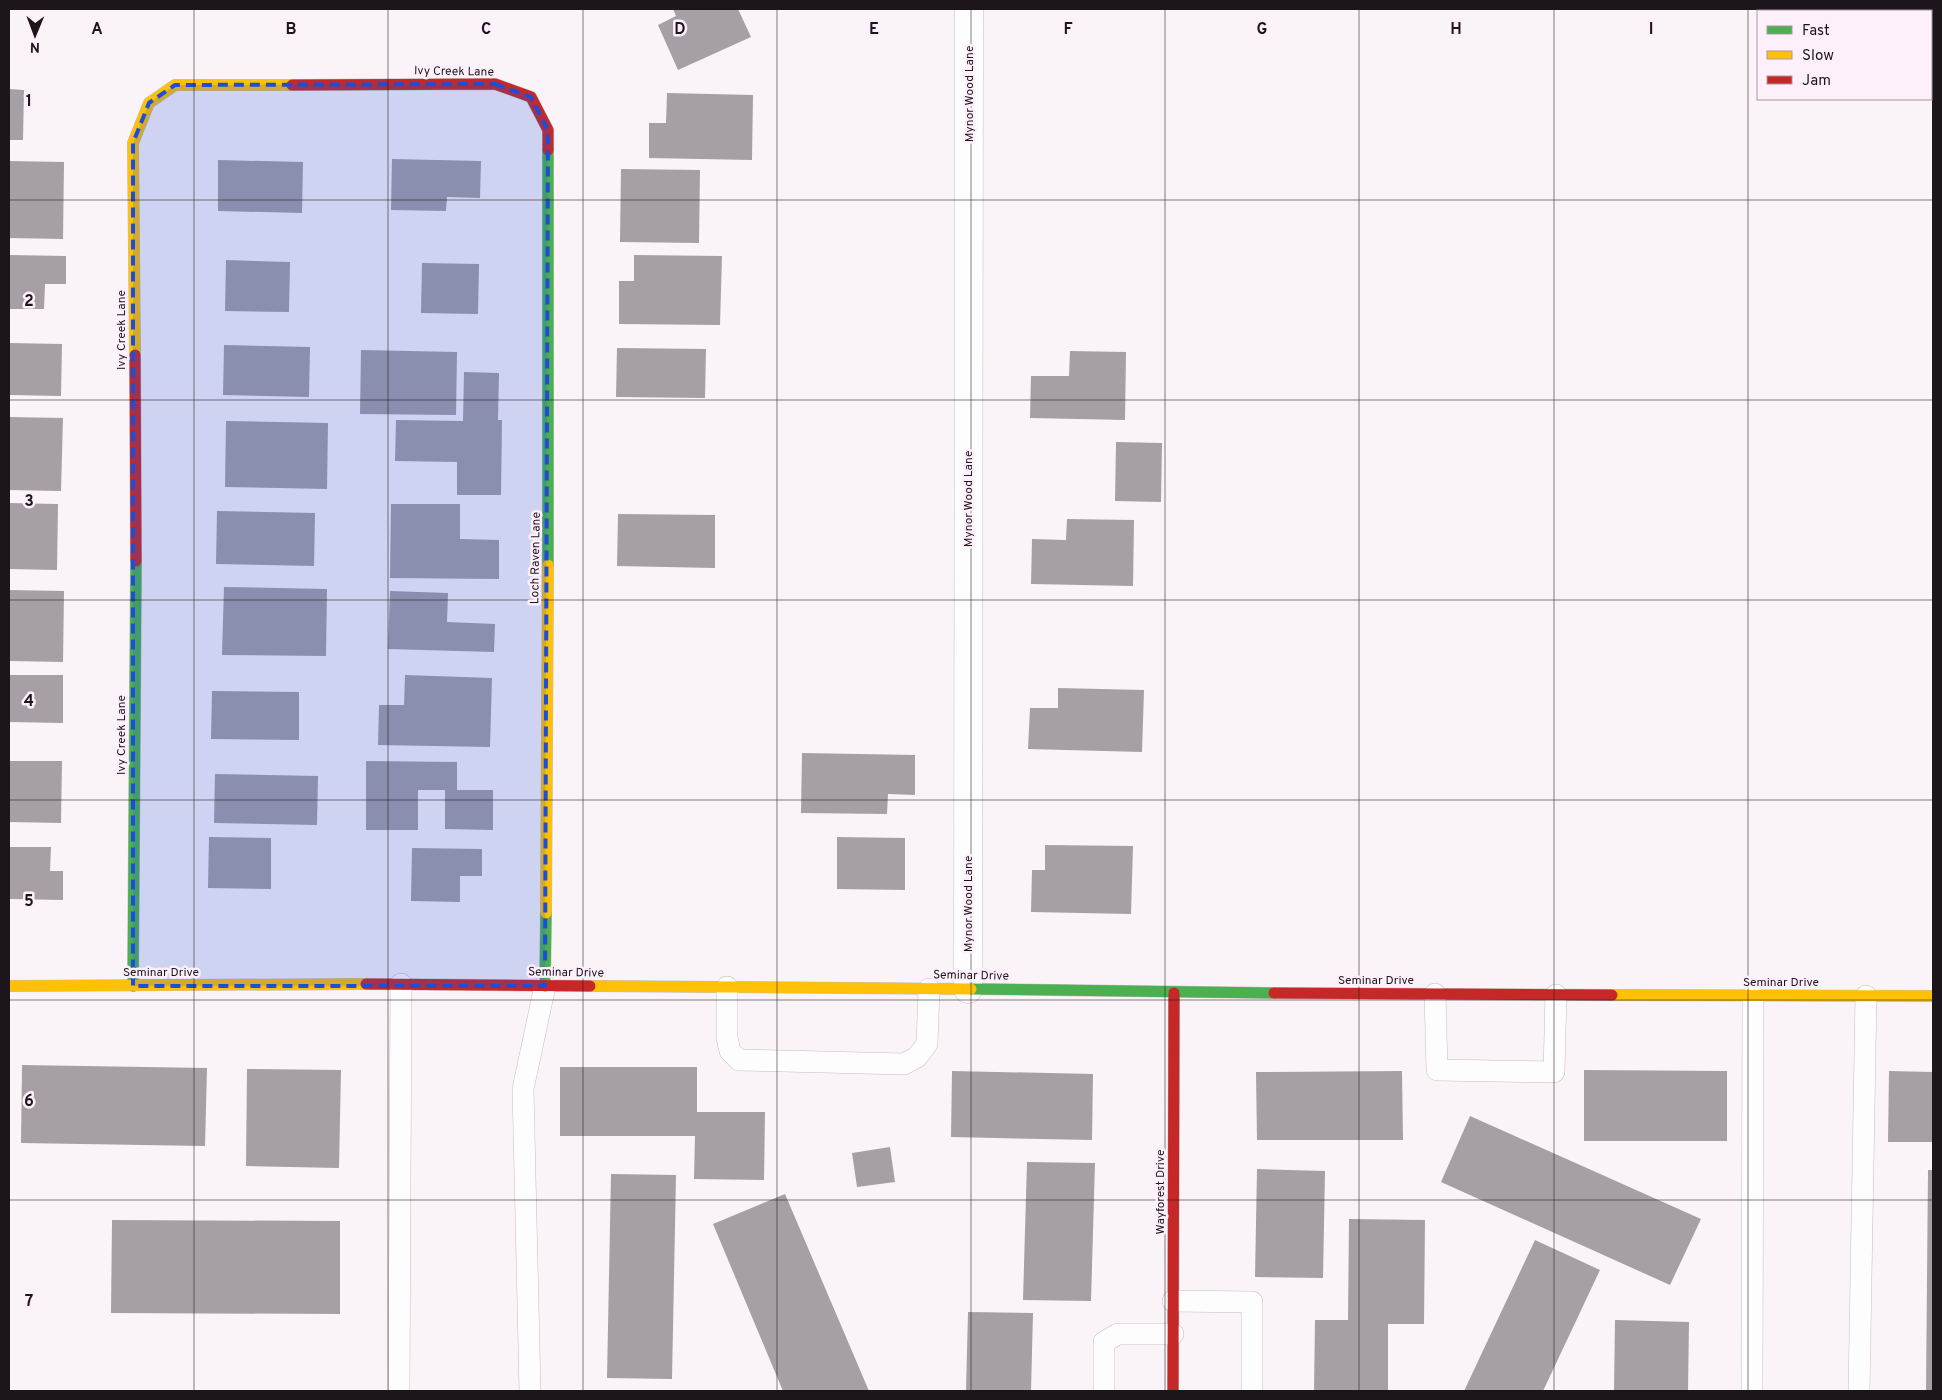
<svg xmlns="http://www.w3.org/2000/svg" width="1942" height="1400" viewBox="0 0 1942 1400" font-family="Overpass,sans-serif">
	<rect width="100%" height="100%" fill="#faf4f9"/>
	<g fill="#a69fa5">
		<path d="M673,9H738L751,37L678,70L658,25L676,16Z"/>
		<path d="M9,89L24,90L23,140H9Z"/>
		<path d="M667,93L753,95L752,160L649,158V123H666Z"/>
		<path d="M392,159L481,161L480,198L447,197L446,211L391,210Z"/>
		<path d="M218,160L303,162L302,213L218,211Z"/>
		<path d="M9,161L64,162L63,239L9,238Z"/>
		<path d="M621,169L700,170L699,243L620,242Z"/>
		<path d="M9,255L66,256V284H45L44,309H9Z"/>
		<path d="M634,255L722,256L720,325L619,324V281H634Z"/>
		<path d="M226,260L290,262L289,312L225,311Z"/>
		<path d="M422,263L479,264L478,314L421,313Z"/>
		<path d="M9,343L62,344L61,396L9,395Z"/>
		<path d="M224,345L310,347L309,397L223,395Z"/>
		<path d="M617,348L706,349L705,398L616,397Z"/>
		<path d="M361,350L457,352L456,415L360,414Z"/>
		<path d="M1070,351L1126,352L1125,420L1030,418L1031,376H1069Z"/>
		<path d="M464,372L499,373L498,420H502L501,495H457V462L395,461L396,420L463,421Z"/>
		<path d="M9,417L63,418L61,491L9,490Z"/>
		<path d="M226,421L328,423L327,489L225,487Z"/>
		<path d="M1116,442L1162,443L1161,502L1115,501Z"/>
		<path d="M9,503L58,504L57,570L9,569Z"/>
		<path d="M391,504H460V539L499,540V579L390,578Z"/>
		<path d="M217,511L315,513L314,566L216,564Z"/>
		<path d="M618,514L715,515V568L617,566Z"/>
		<path d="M1067,519L1134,520L1133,586L1031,584L1032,539L1066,540Z"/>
		<path d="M224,587L327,589L326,656L222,655Z"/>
		<path d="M9,590L64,591L63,662L9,661Z"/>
		<path d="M390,591L448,593L447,622L495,624L494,652L388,649Z"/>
		<path d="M9,675H63V723L9,722Z"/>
		<path d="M405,675L492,678L490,747L378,745L379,705H404Z"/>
		<path d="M1058,688L1144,690L1142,752L1028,749L1030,708H1058Z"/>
		<path d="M212,691L299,692V740L211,739Z"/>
		<path d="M802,753L915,755V795L888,794L887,814L801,813Z"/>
		<path d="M9,761H62L61,823L9,822Z"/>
		<path d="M366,761L457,762V790H493V830L445,829V790H418V830H366Z"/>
		<path d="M215,774L318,776L317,825L214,823Z"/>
		<path d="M209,837L271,838V889L208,888Z"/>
		<path d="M837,837L905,838V890L837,889Z"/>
		<path d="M1045,845L1133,846L1131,914L1031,912L1032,870H1045Z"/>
		<path d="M9,847H51L50,871H63V900L9,899Z"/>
		<path d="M412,848L482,849V876H460V902L411,901Z"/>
		<path d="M22,1065L207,1068L205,1146L21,1143Z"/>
		<path d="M560,1067H697V1112H765L764,1180L694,1179L695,1136H560Z"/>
		<path d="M247,1069L341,1070L339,1168L246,1166Z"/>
		<path d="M1584,1070L1727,1071V1141H1584Z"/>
		<path d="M952,1071L1093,1074L1092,1140L951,1137Z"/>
		<path d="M1402,1071L1403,1140H1257L1256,1072Z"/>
		<path d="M1889,1071L1933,1072V1142H1888Z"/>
		<path d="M1470,1116L1701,1219L1670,1285L1441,1182Z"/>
		<path d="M890,1147L895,1182L857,1187L852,1153Z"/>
		<path d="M1027,1162L1095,1163L1091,1301L1023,1300Z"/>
		<path d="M1257,1169L1325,1171L1323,1278L1255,1277Z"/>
		<path d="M1928,1170H1933V1391H1926Z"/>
		<path d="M611,1174L676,1175L672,1379L607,1378Z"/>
		<path d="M785,1194L869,1391H783L713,1224Z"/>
		<path d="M1349,1219L1425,1220L1424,1324H1388V1391H1314L1315,1320H1348Z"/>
		<path d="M112,1220L340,1221V1314L111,1313Z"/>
		<path d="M1535,1240L1600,1270L1543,1391H1464Z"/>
		<path d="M968,1312L1033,1313L1031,1391H966Z"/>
		<path d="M1615,1320L1689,1322L1688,1391H1614Z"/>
	</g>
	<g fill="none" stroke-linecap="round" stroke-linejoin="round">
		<g stroke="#c4bcc2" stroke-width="22">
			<g id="lane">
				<path d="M727,987V1038L730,1051L739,1060L904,1064L917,1057L927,1044L929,989"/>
				<path d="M1435,994L1437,1070L1554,1072L1556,995"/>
				<path d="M1173,1301L1252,1302V1391"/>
				<path d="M399,1391L401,984"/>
				<path d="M530,1391L523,1089L545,986"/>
				<path d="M1104,1391V1342L1118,1334H1173"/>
				<path d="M1752,1391L1753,996"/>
				<path d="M1859,1391L1866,996"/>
			</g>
		</g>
		<g stroke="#c4bcc2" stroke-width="29">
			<path id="street" d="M968,989L969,9"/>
		</g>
		<g stroke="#c4bcc2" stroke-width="12">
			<g id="fast">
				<path d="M548,150V565"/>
				<path d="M133,986L136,561"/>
				<path d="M545,986L546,913"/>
				<path d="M971,989L1274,993"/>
			</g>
		</g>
		<g stroke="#c4bcc2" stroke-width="12">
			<g id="slow">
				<path d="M135,355L133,143L149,103L175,85H292"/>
				<path d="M546,913L548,565"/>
				<path d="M9,986L366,984"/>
				<path d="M590,986L971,989"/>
				<path d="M1612,995L1933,996"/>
			</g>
		</g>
		<g stroke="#c4bcc2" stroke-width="12">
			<g id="jam">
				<path d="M292,85L495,84L531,97L548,130V150"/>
				<path d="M135,355L136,561"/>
				<path d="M366,984L590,986"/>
				<path d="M1274,993L1612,995"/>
				<path d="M1173,1391L1174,993"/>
			</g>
		</g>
		<use href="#lane" stroke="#fefdfe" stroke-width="21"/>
		<use href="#street" stroke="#fefdfe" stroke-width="28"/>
		<use href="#fast" stroke="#4caf50" stroke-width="11"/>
		<use href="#slow" stroke="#ffc107" stroke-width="11"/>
		<use href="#jam" stroke="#c62828" stroke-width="11"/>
	</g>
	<path fill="#1d4ed8" fill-opacity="0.2" stroke="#1d4ed8" stroke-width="4" stroke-dasharray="10 6" stroke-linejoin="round" d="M495,84L531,97L548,130L545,986H133V143L149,103L175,85Z"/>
	<path fill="none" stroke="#1d151c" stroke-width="1" stroke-opacity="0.55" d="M194,9V1391M388,9V1391M583,9V1391M777,9V1391M971,9V1391M1165,9V1391M1359,9V1391M1554,9V1391M1748,9V1391M9,200H1933M9,400H1933M9,600H1933M9,800H1933M9,1000H1933M9,1200H1933"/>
	<g text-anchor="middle" stroke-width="5" stroke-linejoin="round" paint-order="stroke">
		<g font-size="12" fill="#1d151c" stroke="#fef0fb">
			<text transform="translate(454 71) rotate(1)" y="4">Ivy Creek Lane</text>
			<text transform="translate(969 94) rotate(-90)" y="4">Mynor Wood Lane</text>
			<text transform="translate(121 330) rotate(-90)" y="4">Ivy Creek Lane</text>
			<text transform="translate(968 499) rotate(-90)" y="4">Mynor Wood Lane</text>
			<text transform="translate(535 558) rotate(-89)" y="4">Loch Raven Lane</text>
			<text transform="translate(121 735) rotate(-90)" y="4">Ivy Creek Lane</text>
			<text transform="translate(968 904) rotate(-90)" y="4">Mynor Wood Lane</text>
			<text x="161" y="976">Seminar Drive</text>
			<text transform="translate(566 972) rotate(1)" y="4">Seminar Drive</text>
			<text transform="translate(971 975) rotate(1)" y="4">Seminar Drive</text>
			<text x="1376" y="984">Seminar Drive</text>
			<text x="1781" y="986">Seminar Drive</text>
			<text transform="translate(1160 1192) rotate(-90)" y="4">Wayforest Drive</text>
		</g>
	</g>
	<g font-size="16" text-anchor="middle" font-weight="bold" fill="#1d151c" stroke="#fef0fb" stroke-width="5" stroke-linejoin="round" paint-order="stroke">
		<text x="97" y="34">A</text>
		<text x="291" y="34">B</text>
		<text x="486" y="34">C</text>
		<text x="680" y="34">D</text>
		<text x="874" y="34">E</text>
		<text x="1068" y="34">F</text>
		<text x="1262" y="34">G</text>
		<text x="1456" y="34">H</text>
		<text x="1651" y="34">I</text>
		<text x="29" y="106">1</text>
		<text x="29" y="306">2</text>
		<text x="29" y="506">3</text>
		<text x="29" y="706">4</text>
		<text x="29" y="906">5</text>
		<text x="29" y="1106">6</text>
		<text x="29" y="1306">7</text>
	</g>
	<rect width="1942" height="1400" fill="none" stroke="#1d151c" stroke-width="20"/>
	<rect x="1757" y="10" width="175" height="90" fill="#fef0fb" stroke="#a498a2"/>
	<rect x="1767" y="26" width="25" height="8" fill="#4caf50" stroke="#a498a2"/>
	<text x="1802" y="35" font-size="15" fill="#1d151c">Fast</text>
	<rect x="1767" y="51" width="25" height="8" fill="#ffc107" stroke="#a498a2"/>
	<text x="1802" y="60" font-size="15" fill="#1d151c">Slow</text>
	<rect x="1767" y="76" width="25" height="8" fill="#c62828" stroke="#a498a2"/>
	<text x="1802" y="85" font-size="15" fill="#1d151c">Jam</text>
	<g transform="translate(35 35) rotate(181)" stroke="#fef0fb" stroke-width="4" paint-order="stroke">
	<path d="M0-4L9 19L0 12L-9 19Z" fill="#1d151c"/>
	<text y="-8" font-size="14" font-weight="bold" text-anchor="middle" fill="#1d151c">N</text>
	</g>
</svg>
